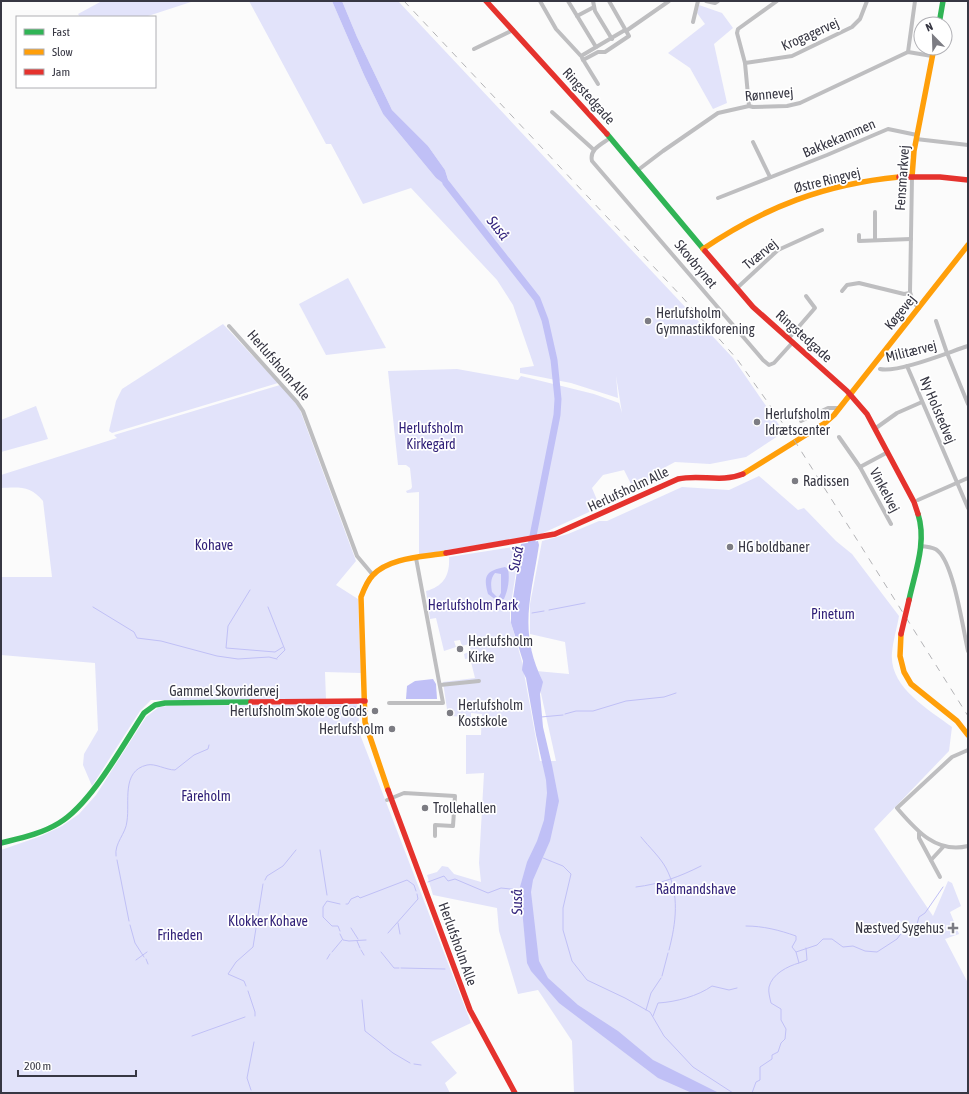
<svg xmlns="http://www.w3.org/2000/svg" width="969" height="1094" viewBox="0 0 969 1094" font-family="'Asap Condensed',sans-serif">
	<rect width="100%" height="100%" fill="#fbfbfb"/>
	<g fill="#e2e3fa">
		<path d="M102,1H194L145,17H80L78,14Z"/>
		<path d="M249,1H332L364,75L383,114L436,178L451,188L445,170L428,146L392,110L357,37L342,1H398L733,358L784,432L746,457L710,464L675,462L658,471L660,477L634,490L624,470L603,475L592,488L600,507L541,534L419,555V492L407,493L406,491L411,489L412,487L410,468L406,465H398L388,371L457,369L518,380L521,376L594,394L619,403L622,413L616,376L618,398L571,383L520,373V368L534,366L513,305L497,280L411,188L363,204L331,144H326Z"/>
		<path d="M699,5L722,13L733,28L714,44L727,103L713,109L690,68L668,53L705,24L697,13Z"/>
		<path d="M348,278L386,348L326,355L299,304Z"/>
		<path d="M223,324L278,383L112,433L109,431L116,401L122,389Z"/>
		<path d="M280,385L292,395L300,410L356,561L336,585L358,599L361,673L325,672L326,700H151L140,711L92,786L83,765L84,754L98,730L95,663L1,655V577H52L43,501C31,486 20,487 1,488V475L117,438L114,435Z"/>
		<path d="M36,406L48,439L1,452V420Z"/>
		<path d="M759,476L798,510L804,508L836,541L852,554L899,616C897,628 893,641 892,653C889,687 928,709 952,727L949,751L874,829L933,916L948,881L952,883L961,906L950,912L959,934L945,939L968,983V1093H574L572,1041L538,990L518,994L499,931L497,908L433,895L427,875L437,872L442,866L448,867L454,874L481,882L479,863L484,773L466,774V735H481L482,714L471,713V717L448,716L443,682L475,678L470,658L465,659L464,654L471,651L469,644L462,646L460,640L454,641L456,647L444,651L436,618L430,619L426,591C444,586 450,575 449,557L520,546L510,610V619L522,662L540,761H556L536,671L569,674L565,642L530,634V604L542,541L568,534L599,521H607L682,487L729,490Z"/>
		<path d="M357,704L361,737L471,1023L431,1042L457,1073L445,1083L450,1093H1V850L41,836L62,826L79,814L96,795L146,717L159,707L167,706Z"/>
	</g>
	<g fill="#c0c0f6" fill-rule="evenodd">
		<path d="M332,1H342L357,37L392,110L428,146L445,170L451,189L436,178L383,114L364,75Z"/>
		<path d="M538,541L539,545C531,598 518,631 543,682L540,694L543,727L552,765L559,801L550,841L533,880L531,892L539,961L548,978L578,1005L618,1031L653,1060L719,1093H692L658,1078L559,1003L531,971L527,963L520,887L527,862L537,841L544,820L547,793L546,780L536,735L526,678L522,670L523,661L511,623V612L521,544Z"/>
		<path d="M505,567L508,569C510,579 508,590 504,599L496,600L488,594C483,575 486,571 505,567ZM495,573L501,574V593L498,598L492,592C491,585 490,579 495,573Z"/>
		<path d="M433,679L436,684L437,699H406L407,686L415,681Z"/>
		<path d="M335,706H354L356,707L357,711L341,714L334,711Z"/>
	</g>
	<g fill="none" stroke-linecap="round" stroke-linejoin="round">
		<g stroke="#c0c0f6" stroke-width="1">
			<path d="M250,590L228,626L226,648L275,652L283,647"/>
			<path d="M93,607L134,632L137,638L161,641L217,656L238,659L269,657L277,659"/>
			<path d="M268,607L285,650L277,658"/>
			<path d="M549,610L585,603"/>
			<path d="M532,613L544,611"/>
			<path d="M565,714L576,711H593L626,701L664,697L676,693"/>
			<path d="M541,717L563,715"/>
			<path d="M641,837C649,847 660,857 666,868C680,894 676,923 669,950"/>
			<path d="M320,850L327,895"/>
			<path d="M116,856C114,843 126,834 127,821C130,802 121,771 147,765C155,763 166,770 175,770L194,755L208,749L209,745"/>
			<path d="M543,858L563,866L571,874L563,908V930L572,961L587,980L625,998L650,1012L664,1036L693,1067L733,1093"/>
			<path d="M117,860L129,921"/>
			<path d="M265,880L267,876L283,866L296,850"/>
			<path d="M428,882L444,876L448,881L455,879L488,893L501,888L520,890"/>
			<path d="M636,887C660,884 679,877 701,866"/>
			<path d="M675,894L706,891L715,883"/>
			<path d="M346,904H348L351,899L358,896L360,898L407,880L414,885L416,891"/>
			<path d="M398,923L400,934"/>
			<path d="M130,925L135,943L144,957"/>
			<path d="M746,926C763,926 779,930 796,936V940L792,947L796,952"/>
			<path d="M351,928L358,939"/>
			<path d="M340,931L338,926H332L323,917V907L327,901L340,904"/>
			<path d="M388,933L418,899L417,894"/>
			<path d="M340,934L343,940L349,941L366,940"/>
			<path d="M357,941L360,948"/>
			<path d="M361,950L364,955"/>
			<path d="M332,952L342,940"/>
			<path d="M381,952L394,968H399"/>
			<path d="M146,959L148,964"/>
			<path d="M327,959L330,954"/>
			<path d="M136,960L147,952"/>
			<path d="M799,963L807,960L806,948"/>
			<path d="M401,968L445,969"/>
			<path d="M662,976L668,953"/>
			<path d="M246,986L244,981L228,974L236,962L253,947L263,884"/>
			<path d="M248,991L255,1012V1016"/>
			<path d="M362,1000L365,1031L393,1053L410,1063"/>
			<path d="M646,1010L651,993L661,978"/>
			<path d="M653,1016L658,1003C676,1002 698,996 712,986L729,990L737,988"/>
			<path d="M192,1036L245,1017"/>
			<path d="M414,1064L421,1065"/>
			<path d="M251,1090L247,1078L254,1042"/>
			<path d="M752,1093L756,1082L760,1080V1067L772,1059V1055L778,1052L781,1043L785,1039L786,1029L781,1020V1009L771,1003C770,998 768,992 769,987C772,974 788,966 799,963L796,952L817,945L823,939H832L843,947L853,946L865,951L877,952L897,939L906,927H913L917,924L919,917L925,913L943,887"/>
		</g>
		<path stroke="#c0c0f6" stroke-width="7" d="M446,183L537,299L545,320L554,360L558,399L557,415L530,551"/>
		<g stroke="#bebec0" stroke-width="4">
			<path d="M540,1L556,29L581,56L625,30"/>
			<path d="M568,1L596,47"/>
			<path d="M593,1L595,11L612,39"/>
			<path d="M706,1L715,3L718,1"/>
			<path d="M577,16L594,7"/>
			<path d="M693,22L698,1"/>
			<path d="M626,31L669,1"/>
			<path d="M474,49L513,30"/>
			<path d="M908,52L915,1"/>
			<path d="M582,58L598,84"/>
			<path d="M583,60L598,52H605L629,36L609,1"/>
			<path d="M745,63L792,56L852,27L860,19L867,1"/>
			<path d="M749,106L745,63L737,33L738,29L777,1"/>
			<path d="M552,112L594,150"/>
			<path d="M610,138C602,144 589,149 592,161L763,360L769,365L774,363L793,342"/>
			<path d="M916,139L968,145"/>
			<path d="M753,142L770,177"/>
			<path d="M638,170L663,151L718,113L749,106L753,107L787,106L800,103L908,52L932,56"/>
			<path d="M912,177L910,292L913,302L919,308"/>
			<path d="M718,198L827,155L888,129L917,135"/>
			<path d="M875,212V240"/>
			<path d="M859,235V241L911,239"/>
			<path d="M737,288L778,250L822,230"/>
			<path d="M842,291L847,285L859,283L904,294L910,293"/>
			<path d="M936,321L947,353L968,404"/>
			<path d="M229,326L297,402L303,411L357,556L373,575"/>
			<path d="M789,338L815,308L806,296"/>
			<path d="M907,366L968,508"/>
			<path d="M880,369C898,373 949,352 968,346"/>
			<path d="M801,421L828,408H840"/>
			<path d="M876,428L897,413L922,402"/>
			<path d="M839,437L860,467L891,524"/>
			<path d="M860,467L888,452"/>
			<path d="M918,500L968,478"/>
			<path d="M921,546C926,547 934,547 938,551C954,565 963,629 968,651"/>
			<path d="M440,685L479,681"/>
			<path d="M389,703H443L416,558"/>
			<path d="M968,750L952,757L897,808C916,830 936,854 968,846"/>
			<path d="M387,800L404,793L455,796L453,826L435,825V836"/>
			<path d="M919,833V838L940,877"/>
			<path d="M931,860L944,846"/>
		</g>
		<g stroke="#30b455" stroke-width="5.5">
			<path d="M939,24L943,1"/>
			<path d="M607,134L705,251"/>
			<path d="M909,600C915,572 927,542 918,514"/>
			<path d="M1,843C21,838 41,834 59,823C91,804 123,745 144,713L155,705L165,703L251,702"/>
		</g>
		<g stroke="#ff9f0a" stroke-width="5.5">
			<path d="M912,177L914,151L934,48"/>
			<path d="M703,249C765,207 825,184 899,177"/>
			<path d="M743,474L825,423L834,415L968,245"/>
			<path d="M901,634L900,656L904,672L911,684L957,721L968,735"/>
			<path d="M388,790L365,722L361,597C364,589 367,581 373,575C390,557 424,557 446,553"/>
		</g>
		<g stroke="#e5322d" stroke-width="5.5">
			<path d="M486,1L607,134"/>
			<path d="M899,177H940L968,180"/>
			<path d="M705,251L753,307L847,391L867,414L914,502L918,514"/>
			<path d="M446,553L555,534L678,479C700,474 721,483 743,474"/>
			<path d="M251,702L365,701"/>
			<path d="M388,790L470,1010L515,1093"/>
		</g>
		<path stroke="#b4b4b7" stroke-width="1" stroke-dasharray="7 7" stroke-linecap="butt" d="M404,1L683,298L737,359L791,435L968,716"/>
		<path stroke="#e5322d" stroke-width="5.5" d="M901,634L909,600"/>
	</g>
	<g fill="#7c7c83" stroke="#fff" stroke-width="1.5">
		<circle cx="648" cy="321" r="4"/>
		<circle cx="757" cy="422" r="4"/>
		<circle cx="795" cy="481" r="4"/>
		<circle cx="730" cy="547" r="4"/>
		<circle cx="460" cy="649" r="4"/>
		<circle cx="375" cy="711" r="4"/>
		<circle cx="450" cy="713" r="4"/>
		<circle cx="392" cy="729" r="4"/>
		<circle cx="425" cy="808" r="4"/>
		<path d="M951 922h4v4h4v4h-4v4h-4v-4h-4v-4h4z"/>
	</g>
	<g text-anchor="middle" stroke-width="3.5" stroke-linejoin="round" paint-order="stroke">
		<g font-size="14" fill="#373743" stroke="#fff">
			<text transform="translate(810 34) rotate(-24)" y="5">Krogagervej</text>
			<text transform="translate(769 94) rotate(-5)" y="5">Rønnevej</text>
			<text transform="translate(589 96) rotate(48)" y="5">Ringstedgade</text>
			<text transform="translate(839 138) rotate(-23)" y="5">Bakkekammen</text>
			<text transform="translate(902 178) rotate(-86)" y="5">Fensmarkvej</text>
			<text transform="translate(827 180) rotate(-14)" y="5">Østre Ringvej</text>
			<text transform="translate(760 254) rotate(-39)" y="5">Tværvej</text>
			<text transform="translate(696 264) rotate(50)" y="5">Skovbrynet</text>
			<text transform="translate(900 312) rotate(-51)" y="5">Køgevej</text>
			<text transform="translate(804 336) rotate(42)" y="5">Ringstedgade</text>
			<text transform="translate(911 351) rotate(-14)" y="5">Militærvej</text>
			<text transform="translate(279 365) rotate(49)" y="5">Herlufsholm Alle</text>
			<text transform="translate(938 410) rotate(67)" y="5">Ny Holstedvej</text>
			<text transform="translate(628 489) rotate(-25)" y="5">Herlufsholm Alle</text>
			<text transform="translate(885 490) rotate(62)" y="5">Vinkelvej</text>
			<text x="224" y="696">Gammel Skovridervej</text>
			<text transform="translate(458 944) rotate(70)" y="5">Herlufsholm Alle</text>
		</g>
		<g font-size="14" fill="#373743" stroke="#fff" text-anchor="start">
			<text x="656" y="318">Herlufsholm<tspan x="656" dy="16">Gymnastikforening</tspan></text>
			<text x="765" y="419">Herlufsholm<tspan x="765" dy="16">Idrætscenter</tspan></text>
			<text x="803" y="486">Radissen</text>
			<text x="738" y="552">HG boldbaner</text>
			<text x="468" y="646">Herlufsholm<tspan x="468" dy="16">Kirke</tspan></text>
			<text x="458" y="710">Herlufsholm<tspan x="458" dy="16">Kostskole</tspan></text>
			<text x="367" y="716" text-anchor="end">Herlufsholm Skole og Gods</text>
			<text x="384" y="734" text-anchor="end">Herlufsholm</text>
			<text x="433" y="813">Trollehallen</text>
			<text x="944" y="933" text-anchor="end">Næstved Sygehus</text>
		</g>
		<g font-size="14" fill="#2f1f77" stroke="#fff">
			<text x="431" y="433">Herlufsholm<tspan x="431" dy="16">Kirkegård</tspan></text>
			<text x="214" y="550">Kohave</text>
			<text x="473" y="610">Herlufsholm Park</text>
			<text x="833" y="619">Pinetum</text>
			<text x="206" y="801">Fåreholm</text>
			<text x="696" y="894">Rådmandshave</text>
			<text x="268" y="926">Klokker Kohave</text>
			<text x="180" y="940">Friheden</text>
		</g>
		<g font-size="15" font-style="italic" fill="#34257d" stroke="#fff">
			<text transform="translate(498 228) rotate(52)" y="5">Suså</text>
			<text transform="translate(516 559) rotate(-79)" y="5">Suså</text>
			<text transform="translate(517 902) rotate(-91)" y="5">Suså</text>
		</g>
	</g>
	<rect width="969" height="1094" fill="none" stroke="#373743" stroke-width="4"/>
	<rect x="16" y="16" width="140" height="72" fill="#ffffff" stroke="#afafb4"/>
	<rect x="24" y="29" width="20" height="6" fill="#30b455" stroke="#afafb4"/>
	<text x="52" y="36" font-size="12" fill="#373743">Fast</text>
	<rect x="24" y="49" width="20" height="6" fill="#ff9f0a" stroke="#afafb4"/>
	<text x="52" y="56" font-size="12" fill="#373743">Slow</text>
	<rect x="24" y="69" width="20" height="6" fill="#e5322d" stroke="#afafb4"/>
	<text x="52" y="76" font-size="12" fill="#373743">Jam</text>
	<g transform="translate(933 36) rotate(337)"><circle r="19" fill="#ffffff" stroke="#afafb4"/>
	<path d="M0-3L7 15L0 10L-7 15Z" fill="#7c7c83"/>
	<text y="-6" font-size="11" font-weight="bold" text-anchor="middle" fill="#373743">N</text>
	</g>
	<path d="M18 1070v6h118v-6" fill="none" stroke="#373743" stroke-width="2"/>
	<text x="24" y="1070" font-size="12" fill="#373743" stroke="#ffffff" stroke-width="3" paint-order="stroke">200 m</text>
</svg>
